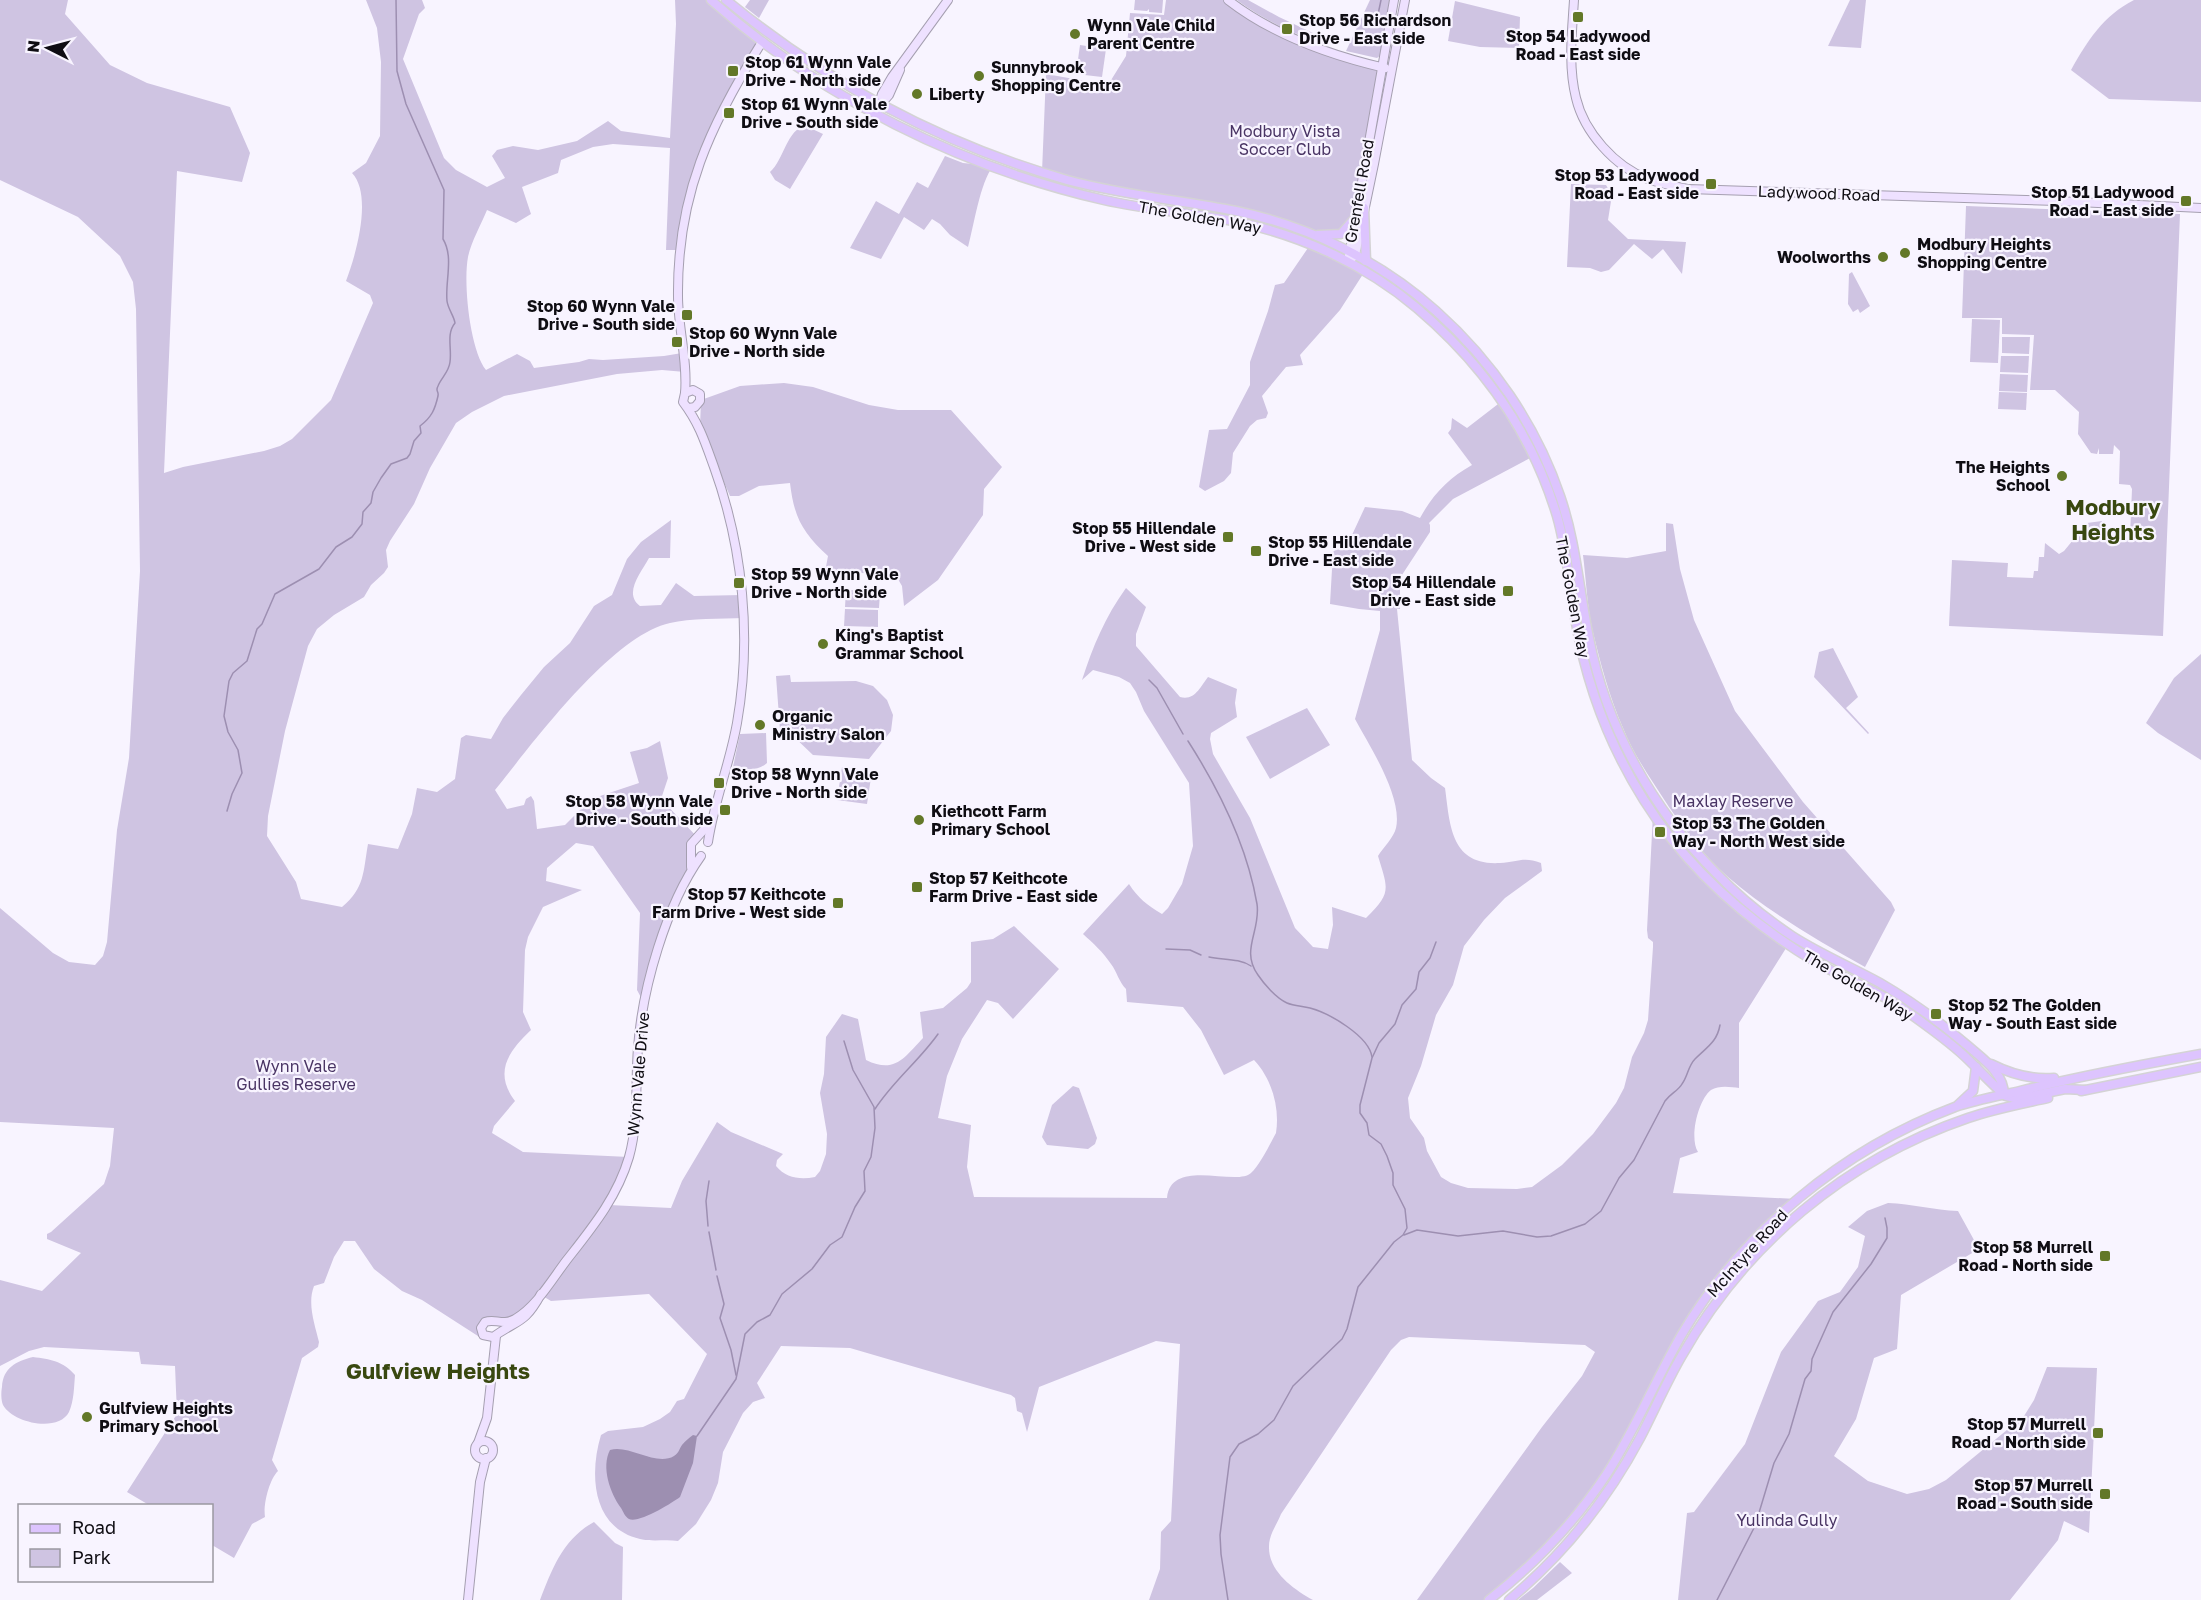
<svg xmlns="http://www.w3.org/2000/svg" width="2201" height="1600" viewBox="0 0 2201 1600" font-family="'Golos Text',sans-serif">
	<rect width="100%" height="100%" fill="#f8f4ff"/>
	<g fill="#cfc4e2">
		<path d="M0,0H68L65,14L110,65L147,83L230,107L250,153L242,182L177,171L164,473L183,467L264,451L280,446L292,439L331,400L373,303L370,295L346,281C356,255 373,195 352,173L366,163L380,136L381,62L377,28L366,0H422L425,8L419,14L403,59L444,158L456,170L487,187L505,178L492,156L497,150L513,146L538,150L577,141L608,121L621,131L670,138L676,24L675,0H711L762,42L755,45L747,57L704,150L679,250H666L670,148L613,144L593,147L561,160L558,173L522,187L531,214L516,223L487,210C481,225 471,242 468,257C463,283 470,350 486,370L517,354L530,361L534,368L579,362L589,359L603,360L664,356L682,353L685,372L662,370L617,374L504,396L472,412L456,423L430,468L414,504L390,541L386,550L388,567L384,573L371,585L364,597L334,615L317,629L308,646L285,731L268,816L267,836L296,882L301,899L342,907C365,888 363,872 368,844L398,849L412,814L417,788L437,792L455,779L461,738L466,735L491,739L503,718L521,695L544,667L570,643L594,606L612,595L627,559L641,542L671,520L670,558H649C641,573 623,593 640,606L661,605L676,583L694,596L742,595L744,618C721,619 690,618 670,623C611,636 533,743 495,790L507,809L524,805L526,799L531,796L534,801L537,829L565,825L591,799L639,783L630,752L647,748L660,741L668,778L661,799L698,838H696L692,861L670,918L644,1003L637,990L640,913L593,846L576,843L547,868L546,881L582,890L543,907L528,937L525,950L523,1012L531,1030C509,1051 493,1072 515,1101L494,1126L492,1133L523,1152L629,1157L609,1205L671,1208L682,1181L717,1122L731,1132L783,1154L777,1160L776,1166C786,1178 800,1180 815,1177L820,1171L826,1154L827,1134L820,1093L824,1074L826,1037L842,1014L858,1019L866,1060C895,1074 904,1058 923,1038L920,1012L943,1008L967,988L971,982V942L993,939L1014,926L1059,969L1013,1019L998,1003L987,1000L962,1039L947,1076L938,1118L971,1125L967,1167L974,1197L1167,1198C1171,1157 1236,1187 1251,1173C1260,1165 1270,1144 1276,1133C1280,1108 1272,1079 1254,1060L1224,1075L1201,1030L1183,1007L1127,1002L1126,989C1119,982 1117,972 1111,964C1103,952 1093,943 1083,934L1129,884C1138,898 1147,905 1162,914L1168,908L1182,884L1193,846L1189,783L1144,711L1136,692L1130,683L1119,677L1093,670L1082,680C1093,646 1105,617 1126,588L1146,607L1136,634V646L1180,697C1195,701 1200,687 1208,677L1237,689L1235,703L1237,717L1211,733L1210,739L1213,754L1250,818L1295,928L1313,947L1328,949L1333,925L1332,907L1366,918C1392,893 1388,889 1378,856C1383,848 1394,837 1396,828C1403,797 1369,745 1355,719L1380,630V611L1359,609L1330,604L1333,552L1352,535L1365,507L1402,511L1420,518C1433,494 1449,478 1472,465L1448,433L1451,429L1452,418L1467,428L1502,401L1534,456L1453,499L1429,523L1430,525V532L1400,578V609H1397L1412,760L1431,778L1445,788C1450,824 1450,866 1500,863C1517,862 1524,856 1541,863L1542,871L1505,898L1484,920L1464,946L1453,985L1436,1015L1421,1066L1408,1098L1410,1118L1424,1138L1427,1151L1441,1177L1451,1183L1468,1188L1517,1189L1532,1187L1562,1165L1593,1134L1616,1103L1624,1088L1632,1057L1644,1033L1648,1020L1653,947V942L1648,938L1647,930L1653,814L1692,863L1788,945L1739,1023V1088C1731,1087 1719,1085 1711,1090C1698,1100 1689,1138 1698,1152L1680,1158L1673,1193L1797,1199L1711,1290L1630,1434L1584,1506L1489,1600H1417L1542,1427L1582,1376L1595,1352L1585,1345L1409,1337L1401,1340L1391,1350L1281,1514C1277,1524 1269,1535 1269,1546C1268,1571 1293,1589 1313,1600H1149L1160,1569L1161,1532L1171,1521L1180,1344L1156,1341L1039,1387L1027,1432L1022,1413L1017,1411L1015,1398L1011,1395L850,1348L781,1346L757,1383L765,1398L753,1402L743,1413L723,1452L718,1483L711,1500L696,1524L678,1541C666,1539 653,1542 640,1539C592,1528 589,1474 601,1435L608,1431L643,1427L660,1419L670,1412L677,1401L684,1399L707,1354L649,1294L551,1301L541,1295L516,1318L485,1322L481,1338L422,1300L402,1291L374,1269L355,1241H344L334,1257L324,1283L314,1286C307,1304 315,1325 319,1342L318,1347L302,1358L272,1460L278,1471C269,1480 263,1505 265,1517L252,1524L234,1558L212,1545V1506L149,1505L127,1492L177,1414L175,1366L141,1364L139,1352L44,1347L29,1351L0,1366V1280L42,1291L81,1253L47,1239V1234L51,1232L104,1184L110,1166L114,1128L0,1122V908L53,953L69,962L95,965L103,956L107,942L117,830L129,758L140,571L136,309L133,282L120,256L78,217L0,180Z"/>
		<path d="M750,0H769L759,18L745,7Z"/>
		<path d="M1135,0H1163L1162,13L1149,12V9L1147,11L1134,10Z"/>
		<path d="M1166,0H1228L1311,46L1381,67L1355,218L1345,232L1312,234L1279,223L1042,172L1046,74L1108,85L1126,56L1130,13L1164,15Z"/>
		<path d="M1237,0H1248L1279,17L1313,33C1309,36 1310,37 1305,36C1291,35 1248,9 1237,0Z"/>
		<path d="M1370,0H1392L1381,55L1377,58L1346,51Z"/>
		<path d="M1850,0H1866L1861,48L1828,46Z"/>
		<path d="M2134,0H2201V102L2109,99L2071,70C2087,41 2104,15 2134,0Z"/>
		<path d="M1455,1L1520,17L1519,48L1480,47L1448,41Z"/>
		<path d="M1080,45L1106,49L1102,77L1076,74Z"/>
		<path d="M806,126L823,134L790,189L775,180L770,172C784,160 787,128 806,126Z"/>
		<path d="M945,156L963,163L993,166C980,183 974,225 968,247L950,235L940,224L932,219L924,230L904,217L881,259L850,248L876,201L899,214L917,182L928,188Z"/>
		<path d="M1571,184L1606,185L1612,195L1608,220L1628,239L1686,242L1682,274L1663,249L1652,259L1634,244L1609,270L1601,272L1590,268L1567,267Z"/>
		<path d="M1966,206L2180,214L2163,636L1949,626L1952,560L2008,563L2007,577L2033,578L2034,571H2038L2039,557H2044L2045,543L2059,554L2064,551L2087,523L2102,521L2101,532H2105V536L2130,537L2132,489L2130,485L2119,484L2120,451L2114,445L2113,454H2099V448L2097,454L2091,453L2078,434L2079,412L2055,390H2030L2034,335L2002,334V318H1962Z"/>
		<path d="M1310,245L1365,271L1340,310L1300,355L1303,365L1286,367L1262,396L1268,413L1266,418L1257,420L1250,426L1233,453L1231,473L1224,481L1205,491L1199,487L1209,430L1227,429L1250,385V362L1268,311L1275,285L1284,283Z"/>
		<path d="M1852,272L1870,306L1860,313L1858,309L1853,312L1848,304L1849,274Z"/>
		<path d="M1972,319L2000,320L1998,363L1970,362Z"/>
		<path d="M2002,337H2030L2029,354L2002,353Z"/>
		<path d="M2001,356H2029L2028,373L2000,372Z"/>
		<path d="M2000,374L2028,375L2027,392L1999,391Z"/>
		<path d="M784,383L813,387L869,405L898,410H951L1002,467L984,489L983,515L938,580L904,606L902,586L895,574L825,572L828,556C803,533 794,518 790,483L759,486L739,496H730L700,427L701,400L740,386Z"/>
		<path d="M1999,392L2027,393L2026,410L1998,409Z"/>
		<path d="M1666,523L1673,524L1680,569L1694,620L1735,711L1803,802L1891,902L1895,910L1865,967C1817,940 1770,913 1728,877C1705,857 1686,832 1669,807C1653,782 1634,756 1623,728C1609,696 1600,662 1592,628C1587,604 1586,579 1583,555L1627,558L1666,551Z"/>
		<path d="M846,590L880,591L879,608L845,607Z"/>
		<path d="M845,609L878,610V627L844,626Z"/>
		<path d="M1833,648L1858,697L1846,708L1869,733L1868,734L1814,677L1819,652Z"/>
		<path d="M2201,654V760L2158,733L2146,723L2174,678Z"/>
		<path d="M790,675L791,682L856,681L873,686L887,700L893,715L891,731L869,759L813,755L791,734L780,730L776,676Z"/>
		<path d="M1307,708L1330,745L1270,779L1246,737Z"/>
		<path d="M766,733L767,763C757,772 746,769 733,767L740,734Z"/>
		<path d="M842,767L872,771L867,804L837,800Z"/>
		<path d="M1073,1086L1079,1088L1097,1138L1095,1144L1088,1149L1047,1145L1042,1137L1052,1105Z"/>
		<path d="M1888,1203C1912,1204 1934,1210 1958,1211L1979,1249L1901,1295L1897,1349L1874,1358L1856,1419L1834,1456L1868,1481L1907,1494L1929,1489L1946,1480L2024,1416L2034,1400L2047,1367L2097,1368L2089,1533L2064,1521L2058,1540L2010,1600H1678L1687,1513L1694,1512L1745,1444L1781,1352L1818,1301L1840,1292L1858,1267L1865,1236L1848,1227L1867,1211Z"/>
		<path d="M33,1357C50,1359 63,1361 75,1375C74,1387 74,1401 69,1412C58,1433 13,1423 3,1405C1,1400 1,1392 2,1387C3,1368 16,1361 33,1357Z"/>
		<path d="M594,1522L615,1543L623,1547L622,1600H540C552,1569 563,1539 594,1522Z"/>
		<path d="M1560,1562L1572,1573L1537,1600H1518L1533,1588Z"/>
	</g>
	<path fill="#9d8fb1" d="M693,1435L697,1436L693,1463L680,1497C672,1503 638,1524 629,1519C625,1517 623,1511 621,1508C610,1493 601,1467 610,1450C629,1444 656,1467 674,1456C679,1453 679,1449 682,1445C685,1441 689,1438 693,1435Z"/>
	<g fill="none" stroke-linecap="round" stroke-linejoin="round">
		<g stroke="#9d8fb1" stroke-width="1.5">
			<path d="M1376,24L1381,0"/>
			<path d="M1149,680L1157,688L1183,734"/>
			<path d="M1188,741C1220,791 1247,845 1257,904C1261,931 1240,950 1258,975C1264,984 1276,998 1287,1003C1294,1006 1302,1006 1310,1008C1329,1013 1369,1036 1372,1057"/>
			<path d="M227,811L232,794L242,773L238,750L228,732L224,716L229,681L233,673L247,661L257,629L262,624L275,594L319,569L336,547L352,537L362,524L363,512L371,503L373,492L381,478L391,464L407,458L410,454L414,441L421,433L420,426C432,417 435,409 438,396C439,390 435,392 438,386C441,378 449,372 450,362C452,348 446,334 455,323C454,316 448,309 447,301C445,281 454,257 443,239L444,190L406,104L397,71L396,0"/>
			<path d="M1166,949L1190,950L1201,955"/>
			<path d="M1209,957C1223,960 1239,958 1251,966"/>
			<path d="M875,1109C893,1081 919,1061 938,1034"/>
			<path d="M708,1226L706,1201L709,1181"/>
			<path d="M709,1232L716,1270"/>
			<path d="M1404,1235L1417,1230L1458,1236L1503,1231L1537,1237L1551,1236L1585,1224L1601,1211L1619,1178L1634,1160L1665,1101C1671,1093 1678,1091 1682,1084C1688,1076 1688,1066 1695,1059C1707,1047 1717,1042 1720,1025"/>
			<path d="M717,1276L724,1304L720,1318L731,1350L736,1375"/>
			<path d="M697,1436L736,1379L745,1334L757,1322L770,1315L782,1294L812,1269L830,1245L842,1237L855,1207L865,1191L864,1171L871,1157L875,1128L874,1107L853,1070L844,1041"/>
			<path d="M1228,1600L1221,1554L1220,1535L1230,1457L1239,1444L1258,1434L1274,1420L1293,1386L1342,1339L1347,1329L1358,1287L1394,1242L1403,1235L1407,1228L1405,1209L1393,1185V1173L1387,1156L1381,1144L1369,1135L1367,1123L1360,1113V1105L1372,1058L1379,1043L1395,1024L1402,1005L1416,989L1419,972L1430,958L1436,942"/>
			<path d="M1717,1600L1755,1526L1774,1463L1789,1434L1805,1379L1811,1371L1812,1359L1833,1312L1871,1264L1887,1238V1228L1885,1218"/>
		</g>
		<g stroke="#a59fb0" stroke-width="10">
			<g id="secondary">
				<path d="M1228,0C1273,35 1329,55 1385,68"/>
				<path d="M1574,0C1572,32 1568,66 1576,98C1584,132 1615,167 1648,179C1660,184 1675,186 1688,189L2057,201L2201,208"/>
				<path d="M881,104L889,95L900,70"/>
				<path d="M876,114L882,94L892,77L948,0"/>
				<path d="M1349,256L1394,0"/>
				<path d="M1349,261L1355,255L1374,164L1405,0"/>
				<path d="M685,393C688,361 678,328 678,296C677,195 710,125 762,42"/>
				<path d="M689,408L695,407L700,401V394L693,390L685,393L683,402C699,423 705,442 714,467C743,547 752,638 737,723C730,763 714,802 708,842"/>
				<path d="M691,867V844L709,824"/>
				<path d="M541,1294C524,1325 518,1319 493,1337L483,1335L481,1328L485,1322C495,1318 502,1326 515,1319C536,1307 551,1281 566,1261C591,1229 617,1198 629,1157C639,1122 635,1084 638,1048C642,989 666,905 701,856"/>
				<circle cx="484" cy="1450" r="9"/>
				<path d="M478,1443L487,1418L496,1336"/>
				<path d="M468,1600L480,1482L486,1458"/>
			</g>
		</g>
		<g stroke="#d4d3d5" stroke-width="11">
			<g id="primary">
				<path d="M711,0C822,98 960,167 1104,200C1148,210 1194,213 1238,222C1303,236 1366,265 1417,308C1482,363 1532,433 1557,516C1567,551 1570,587 1576,623C1587,686 1610,746 1644,800C1686,867 1746,920 1814,961C1843,978 1874,989 1902,1008C1922,1022 1942,1036 1960,1052C1976,1066 1990,1083 2006,1096L2017,1099L2065,1089L2085,1090"/>
				<path d="M726,0C827,83 941,144 1067,180C1122,195 1179,200 1236,211C1309,226 1380,261 1436,311C1492,361 1536,425 1560,496C1576,542 1579,590 1589,638C1606,726 1652,809 1716,873C1739,897 1765,918 1792,936C1820,954 1851,967 1880,983C1911,1001 1941,1023 1968,1046C1984,1060 2004,1073 2004,1095"/>
				<path d="M1364,208L1366,261"/>
				<path d="M1318,235L1341,234L1355,218"/>
				<path d="M1991,1064C2011,1074 2031,1080 2054,1078"/>
				<path d="M2081,1091L2201,1067"/>
				<path d="M1958,1105L1973,1091L1976,1067"/>
				<path d="M1489,1600C1535,1564 1576,1521 1608,1472C1636,1428 1656,1379 1682,1334C1743,1231 1843,1149 1955,1107C1976,1100 1998,1096 2020,1091C2080,1076 2140,1065 2201,1054"/>
				<path d="M1509,1600C1563,1555 1607,1500 1640,1438C1654,1411 1666,1383 1681,1357C1745,1244 1845,1160 1968,1118C1994,1109 2021,1104 2048,1098"/>
			</g>
		</g>
		<use href="#secondary" stroke="#eee1ff" stroke-width="8"/>
		<use href="#primary" stroke="#ddc4fe" stroke-width="8"/>
	</g>
	<g fill="#637828" stroke="#f8f4ff" stroke-width="2">
		<rect x="1572" y="11" width="12" height="12" rx="3"/>
		<rect x="1281" y="23" width="12" height="12" rx="3"/>
		<circle cx="1075" cy="34" r="6"/>
		<rect x="727" y="65" width="12" height="12" rx="3"/>
		<circle cx="979" cy="76" r="6"/>
		<circle cx="917" cy="94" r="6"/>
		<rect x="723" y="107" width="12" height="12" rx="3"/>
		<rect x="1705" y="178" width="12" height="12" rx="3"/>
		<rect x="2180" y="195" width="12" height="12" rx="3"/>
		<circle cx="1905" cy="253" r="6"/>
		<circle cx="1883" cy="257" r="6"/>
		<rect x="681" y="309" width="12" height="12" rx="3"/>
		<rect x="671" y="336" width="12" height="12" rx="3"/>
		<circle cx="2062" cy="476" r="6"/>
		<rect x="1222" y="531" width="12" height="12" rx="3"/>
		<rect x="1250" y="545" width="12" height="12" rx="3"/>
		<rect x="733" y="577" width="12" height="12" rx="3"/>
		<rect x="1502" y="585" width="12" height="12" rx="3"/>
		<circle cx="823" cy="644" r="6"/>
		<circle cx="760" cy="725" r="6"/>
		<rect x="713" y="777" width="12" height="12" rx="3"/>
		<rect x="719" y="804" width="12" height="12" rx="3"/>
		<circle cx="919" cy="820" r="6"/>
		<rect x="1654" y="826" width="12" height="12" rx="3"/>
		<rect x="911" y="881" width="12" height="12" rx="3"/>
		<rect x="832" y="897" width="12" height="12" rx="3"/>
		<rect x="1930" y="1008" width="12" height="12" rx="3"/>
		<rect x="2099" y="1250" width="12" height="12" rx="3"/>
		<circle cx="87" cy="1417" r="6"/>
		<rect x="2092" y="1427" width="12" height="12" rx="3"/>
		<rect x="2099" y="1488" width="12" height="12" rx="3"/>
	</g>
	<g text-anchor="middle" stroke-width="4.5" stroke-linejoin="round" paint-order="stroke">
		<g font-size="16" font-weight="bold" fill="#0f0d13" stroke="#f8f4ff" text-anchor="start">
			<text x="1299" y="26">Stop 56 Richardson<tspan x="1299" dy="18">Drive - East side</tspan></text>
			<text x="1087" y="31">Wynn Vale Child<tspan x="1087" dy="18">Parent Centre</tspan></text>
			<text x="1578" y="42" text-anchor="middle">Stop 54 Ladywood<tspan x="1578" dy="18">Road - East side</tspan></text>
			<text x="745" y="68">Stop 61 Wynn Vale<tspan x="745" dy="18">Drive - North side</tspan></text>
			<text x="991" y="73">Sunnybrook<tspan x="991" dy="18">Shopping Centre</tspan></text>
			<text x="929" y="100">Liberty</text>
			<text x="741" y="110">Stop 61 Wynn Vale<tspan x="741" dy="18">Drive - South side</tspan></text>
			<text x="1699" y="181" text-anchor="end">Stop 53 Ladywood<tspan x="1699" dy="18">Road - East side</tspan></text>
			<text x="2174" y="198" text-anchor="end">Stop 51 Ladywood<tspan x="2174" dy="18">Road - East side</tspan></text>
			<text x="1917" y="250">Modbury Heights<tspan x="1917" dy="18">Shopping Centre</tspan></text>
			<text x="1871" y="263" text-anchor="end">Woolworths</text>
			<text x="675" y="312" text-anchor="end">Stop 60 Wynn Vale<tspan x="675" dy="18">Drive - South side</tspan></text>
			<text x="689" y="339">Stop 60 Wynn Vale<tspan x="689" dy="18">Drive - North side</tspan></text>
			<text x="2050" y="473" text-anchor="end">The Heights<tspan x="2050" dy="18">School</tspan></text>
			<text x="1216" y="534" text-anchor="end">Stop 55 Hillendale<tspan x="1216" dy="18">Drive - West side</tspan></text>
			<text x="1268" y="548">Stop 55 Hillendale<tspan x="1268" dy="18">Drive - East side</tspan></text>
			<text x="751" y="580">Stop 59 Wynn Vale<tspan x="751" dy="18">Drive - North side</tspan></text>
			<text x="1496" y="588" text-anchor="end">Stop 54 Hillendale<tspan x="1496" dy="18">Drive - East side</tspan></text>
			<text x="835" y="641">King's Baptist<tspan x="835" dy="18">Grammar School</tspan></text>
			<text x="772" y="722">Organic<tspan x="772" dy="18">Ministry Salon</tspan></text>
			<text x="731" y="780">Stop 58 Wynn Vale<tspan x="731" dy="18">Drive - North side</tspan></text>
			<text x="713" y="807" text-anchor="end">Stop 58 Wynn Vale<tspan x="713" dy="18">Drive - South side</tspan></text>
			<text x="931" y="817">Kiethcott Farm<tspan x="931" dy="18">Primary School</tspan></text>
			<text x="1672" y="829">Stop 53 The Golden<tspan x="1672" dy="18">Way - North West side</tspan></text>
			<text x="929" y="884">Stop 57 Keithcote<tspan x="929" dy="18">Farm Drive - East side</tspan></text>
			<text x="826" y="900" text-anchor="end">Stop 57 Keithcote<tspan x="826" dy="18">Farm Drive - West side</tspan></text>
			<text x="1948" y="1011">Stop 52 The Golden<tspan x="1948" dy="18">Way - South East side</tspan></text>
			<text x="2093" y="1253" text-anchor="end">Stop 58 Murrell<tspan x="2093" dy="18">Road - North side</tspan></text>
			<text x="99" y="1414">Gulfview Heights<tspan x="99" dy="18">Primary School</tspan></text>
			<text x="2086" y="1430" text-anchor="end">Stop 57 Murrell<tspan x="2086" dy="18">Road - North side</tspan></text>
			<text x="2093" y="1491" text-anchor="end">Stop 57 Murrell<tspan x="2093" dy="18">Road - South side</tspan></text>
		</g>
		<g font-size="16" fill="#493464" stroke="#f8f4ff">
			<text x="1285" y="137">Modbury Vista<tspan x="1285" dy="18">Soccer Club</tspan></text>
			<text x="1733" y="807">Maxlay Reserve</text>
			<text x="296" y="1072">Wynn Vale<tspan x="296" dy="18">Gullies Reserve</tspan></text>
			<text x="1787" y="1526">Yulinda Gully</text>
		</g>
		<g font-size="16" fill="#0f0d13" stroke="#f8f4ff">
			<text transform="translate(1359 191) rotate(-80)" y="6">Grenfell Road</text>
			<text transform="translate(1819 193) rotate(2)" y="6">Ladywood Road</text>
			<text transform="translate(1200 217) rotate(10)" y="6">The Golden Way</text>
			<text transform="translate(1573 597) rotate(79)" y="6">The Golden Way</text>
			<text transform="translate(1858 985) rotate(30)" y="6">The Golden Way</text>
			<text transform="translate(638 1074) rotate(-85)" y="6">Wynn Vale Drive</text>
			<text transform="translate(1747 1253) rotate(-48)" y="6">McIntyre Road</text>
		</g>
		<g font-size="22" font-weight="bold" fill="#394810" stroke="#f8f4ff">
			<text x="2113" y="515">Modbury<tspan x="2113" dy="25">Heights</tspan></text>
			<text x="438" y="1379">Gulfview Heights</text>
		</g>
	</g>
	<rect x="18" y="1504" width="195" height="78" fill="#f8f4ff" stroke="#9b98a1" stroke-width="1.5"/>
	<rect x="30" y="1524" width="30" height="9" fill="#ddc4fe" stroke="#9b98a1" stroke-width="1.5"/>
	<text x="72" y="1534" font-size="18" fill="#0f0d13">Road</text>
	<rect x="30" y="1549" width="30" height="18" fill="#cfc4e2" stroke="#9b98a1" stroke-width="1.5"/>
	<text x="72" y="1564" font-size="18" fill="#0f0d13">Park</text>
	<g transform="translate(48 48) rotate(276)" stroke="#f8f4ff" stroke-width="4.5" paint-order="stroke">
	<path d="M0-4.5L10 22L0 15L-10 22Z" fill="#0f0d13"/>
	<text y="-9" font-size="16" font-weight="bold" text-anchor="middle" fill="#0f0d13">N</text>
	</g>
</svg>
